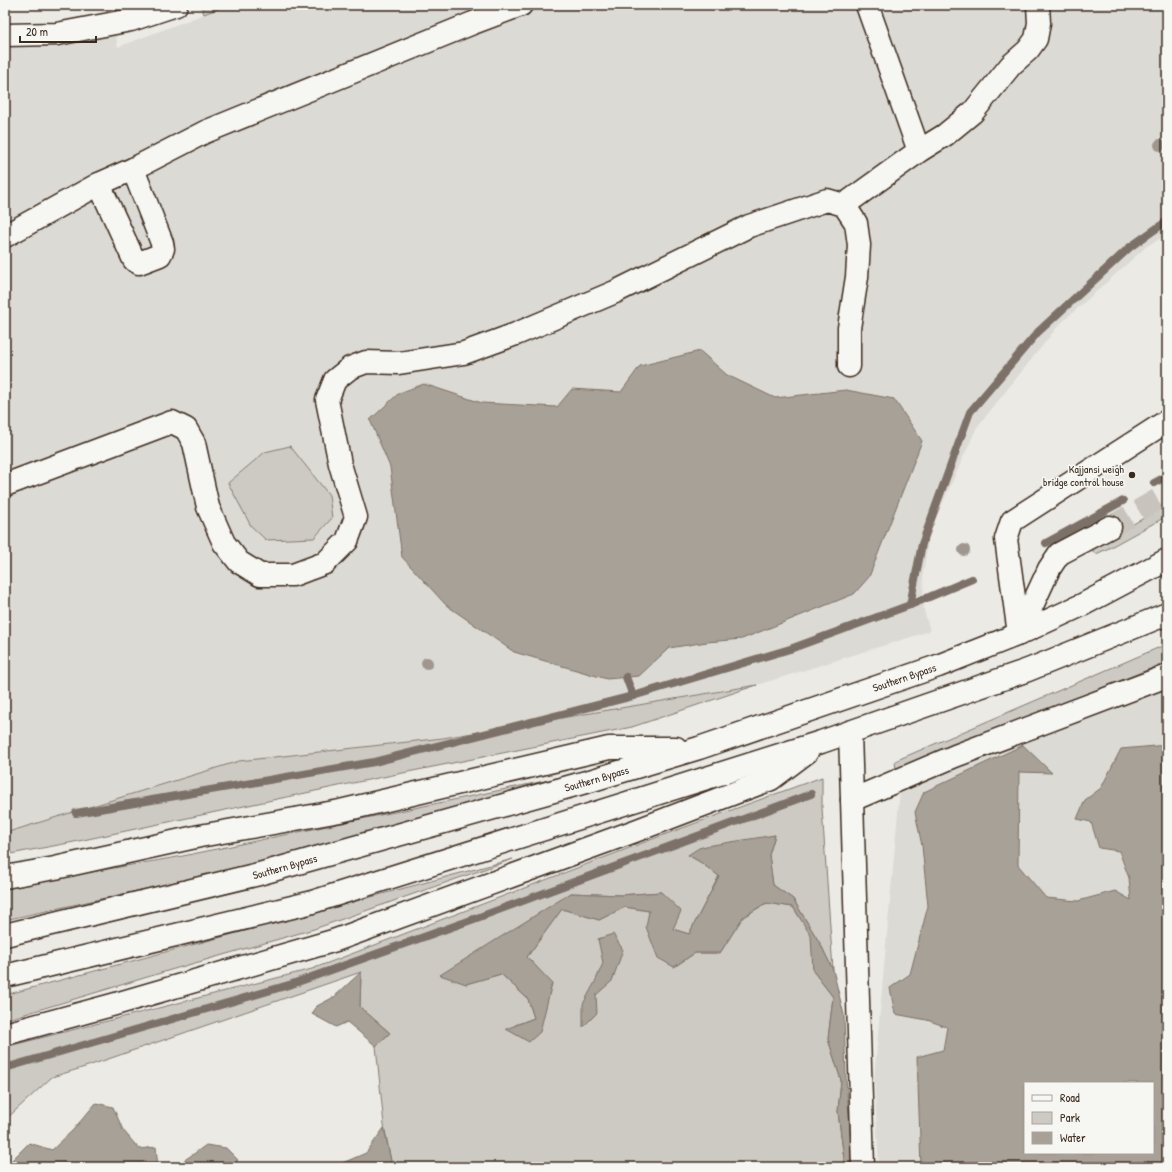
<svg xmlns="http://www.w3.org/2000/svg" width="1172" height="1172" viewBox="0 0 1172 1172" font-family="'Patrick Hand',sans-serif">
	<rect width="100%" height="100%" fill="#ebeae5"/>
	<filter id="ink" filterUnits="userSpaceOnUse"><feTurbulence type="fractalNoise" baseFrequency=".025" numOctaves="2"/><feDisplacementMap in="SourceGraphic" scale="8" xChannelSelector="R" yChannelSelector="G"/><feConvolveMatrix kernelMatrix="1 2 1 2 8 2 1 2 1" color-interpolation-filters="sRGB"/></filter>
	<g filter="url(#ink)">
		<g fill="#dcdad4" fill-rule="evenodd">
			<path d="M228,5H1167V235L1147,246L1059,325L977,427L930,531L923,572L924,611L930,631L757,685L443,738L239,761L5,853V44L115,31L118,47Z"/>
			<path d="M1167,688V1167H879L874,1078L901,779L955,756L1090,717ZM1025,1083H1153V1153H1025Z"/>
		</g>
		<g fill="#cdcac4" stroke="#847a71">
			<path d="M120,5H151L121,15Z"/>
			<path d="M201,5H228L204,14Z"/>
			<path d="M290,446L329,495L332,518L314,538L266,540L251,526L228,483L265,452Z"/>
			<path d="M1167,505V516L1107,549L1096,554L1093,552V549L1096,545Z"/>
			<path d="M1167,644V662L896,770L895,761Z"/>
			<path d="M757,685L632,727L353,783L69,843L5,855V833L239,761L443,738Z"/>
			<path d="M822,777V808L833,970L821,945L793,899L773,885L769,855L775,835L688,855L700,862L719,876L689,934L672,929L661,892L620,895L571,893L466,984L501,974L528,999L534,1018L515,1025L529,1042L547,1000L552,984L527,957L562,909L599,920L625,907L649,911L674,967L695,953H720L743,917L767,903L793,907L812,936L813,971L833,997L828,1039L841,1080L838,1112L845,1167H386L391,1161L384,1125L376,1046L390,1033L360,1007L361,972L85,1067L52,1077L5,1120V1047L312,969L666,834Z"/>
			<path d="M554,779L245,867L5,920V887L183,856Z"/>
			<path d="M513,859L314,929L174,969L5,1020V995Z"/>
		</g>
		<g fill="#a8a198" stroke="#7c7167" fill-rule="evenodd">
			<path d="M700,351L727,375L775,398L846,390L894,399L922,441L869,577L854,594L742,639L707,642L669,648L639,676L607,679L514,652L446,605L402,557L390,467L370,420L399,393L424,384L482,403L557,407L572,389L621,392L640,366Z"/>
			<path d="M1023,745L1052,773L1019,772L1018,865L1046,898L1078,901L1115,891L1131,900L1129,878L1119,851L1099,848L1091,822L1077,819L1085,800L1101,788L1121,749L1167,745V1167H921L917,1057L943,1050L947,1027L927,1020L895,1014L890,988L910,974L928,906L922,846L915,812L924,792ZM1025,1083H1153V1153H1025Z"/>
			<path d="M775,835L769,855L773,885L793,899L821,945L833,970L844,1015L846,1078L853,1167H845L838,1112L841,1080L828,1039L833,997L813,971L811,936L793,907L766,903L743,917L720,953H695L674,967L658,958L646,927L649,911L625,907L599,920L562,909L527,957L552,983L540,1032L529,1042L506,1029L534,1018L528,999L501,974L466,984L440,975L571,893L620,895L661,892L681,911L673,929L689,934L719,876L700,862L688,855L699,848L706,846Z"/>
			<path d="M613,934L623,950L612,981L596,995L597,1013L583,1027V1004L595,982L603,963L598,939Z"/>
			<path d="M361,972L360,1007L390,1033L376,1046L347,1022L336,1027L312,1014L317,1006L334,997Z"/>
			<path d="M96,1103L113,1107L123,1130L139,1149L156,1147L158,1167H5V1161L9,1163L29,1143L52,1150L73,1130Z"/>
			<path d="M384,1128L391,1161L386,1167H333L366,1153Z"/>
			<path d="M206,1145L226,1148L238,1160L231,1167H182L180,1163L195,1153Z"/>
		</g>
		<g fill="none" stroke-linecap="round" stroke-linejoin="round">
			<g stroke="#7c7167" stroke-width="8">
				<path d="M1154,483L1167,476"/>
				<path d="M1046,543L1123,501"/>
				<path d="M910,605L922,544L970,412L1038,332L1130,247L1167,221"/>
				<path d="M633,696L790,649L910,605L972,579"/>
				<path d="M76,813L374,762L633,696L626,677"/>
				<path d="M5,1068L292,984L474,919L811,794"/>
			</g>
			<path stroke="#c8c4bd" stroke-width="22" stroke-dasharray="22 11" stroke-linecap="butt" d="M1110,527L1167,494"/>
			<g stroke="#3b2a1e" stroke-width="25">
				<g id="minor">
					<path d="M867,5L919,151"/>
					<path d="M5,35L57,34L131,20L176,5"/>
					<path d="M99,184L134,260L139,263L160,255L163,249L162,243L133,169"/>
					<path d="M844,205L919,151L945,135L973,112L1011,65L1028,50L1036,39L1039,23L1038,5"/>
					<path d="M5,236L99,184L133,169L205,132L473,23L521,5"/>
					<path d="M5,485L172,422L186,429L194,443L208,507L224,543L239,562L260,575H293L325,563L347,541L356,517L340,464L327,400L335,380L350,368L366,362L399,363L464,353L516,334L615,292L749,226L827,200L844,205L856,223L859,245L857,277L849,328V366"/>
					<path d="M1019,634L1006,539L1012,521L1167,421"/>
					<path d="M1019,634L1049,569L1059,554L1110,527"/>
					<path d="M850,732L863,1167"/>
					<path d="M852,800L955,756L1167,676"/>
				</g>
			</g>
			<g stroke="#3b2a1e" stroke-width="25">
				<g id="highway">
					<path d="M5,877L55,868L200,836L340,811L609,748H676"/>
					<path id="s1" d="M5,935L259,874L593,780L699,748L938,666L1019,634L1082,605L1167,560"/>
					<path d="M5,976L309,903L821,742L1028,670L1167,614"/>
					<path d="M5,1034L112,1005L336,940L635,831L771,779L807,752"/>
				</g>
			</g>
			<use href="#minor" stroke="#f6f6f2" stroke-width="22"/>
			<use href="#highway" stroke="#f6f6f2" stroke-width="22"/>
		</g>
		<g fill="#9f968f">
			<circle cx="1160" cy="145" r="6"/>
			<circle cx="964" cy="550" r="6"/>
			<circle cx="427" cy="663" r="6"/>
		</g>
	</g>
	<circle fill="#3b2a1e" stroke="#f6f6f2" stroke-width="1.5" cx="1132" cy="475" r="4"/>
	<g text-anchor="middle" stroke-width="3.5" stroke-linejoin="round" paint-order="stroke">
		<g font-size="11" fill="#3b2a1e" stroke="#f6f6f2" text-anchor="end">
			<text x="1124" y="473">Kajjansi weigh<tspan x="1124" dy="13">bridge control house</tspan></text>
		</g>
		<g font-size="11" fill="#3b2a1e" stroke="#f6f6f2">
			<text dy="4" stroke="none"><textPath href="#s1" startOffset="936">Southern Bypass</textPath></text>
			<text dy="4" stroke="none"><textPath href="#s1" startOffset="612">Southern Bypass</textPath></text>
			<text dy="4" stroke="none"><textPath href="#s1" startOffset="288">Southern Bypass</textPath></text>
		</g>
	</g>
	<rect width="1172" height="1172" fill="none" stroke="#f6f6f2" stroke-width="20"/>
	<rect x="10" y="10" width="1152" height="1152" fill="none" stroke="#3b2a1e" stroke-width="1.5" filter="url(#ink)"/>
	<rect x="1024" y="1082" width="130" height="72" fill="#f6f6f2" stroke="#aba49d"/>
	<rect x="1032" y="1095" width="20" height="6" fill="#f6f6f2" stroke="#aba49d"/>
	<text x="1060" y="1102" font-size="12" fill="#3b2a1e">Road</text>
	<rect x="1032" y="1112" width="20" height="12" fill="#cdcac4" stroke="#aba49d"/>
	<text x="1060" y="1122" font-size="12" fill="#3b2a1e">Park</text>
	<rect x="1032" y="1132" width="20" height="12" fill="#a8a198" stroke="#aba49d"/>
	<text x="1060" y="1142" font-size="12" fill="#3b2a1e">Water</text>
	<path d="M20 36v6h76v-6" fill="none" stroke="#3b2a1e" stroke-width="2"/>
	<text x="26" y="36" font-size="12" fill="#3b2a1e" stroke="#f6f6f2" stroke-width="3" paint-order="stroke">20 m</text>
</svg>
